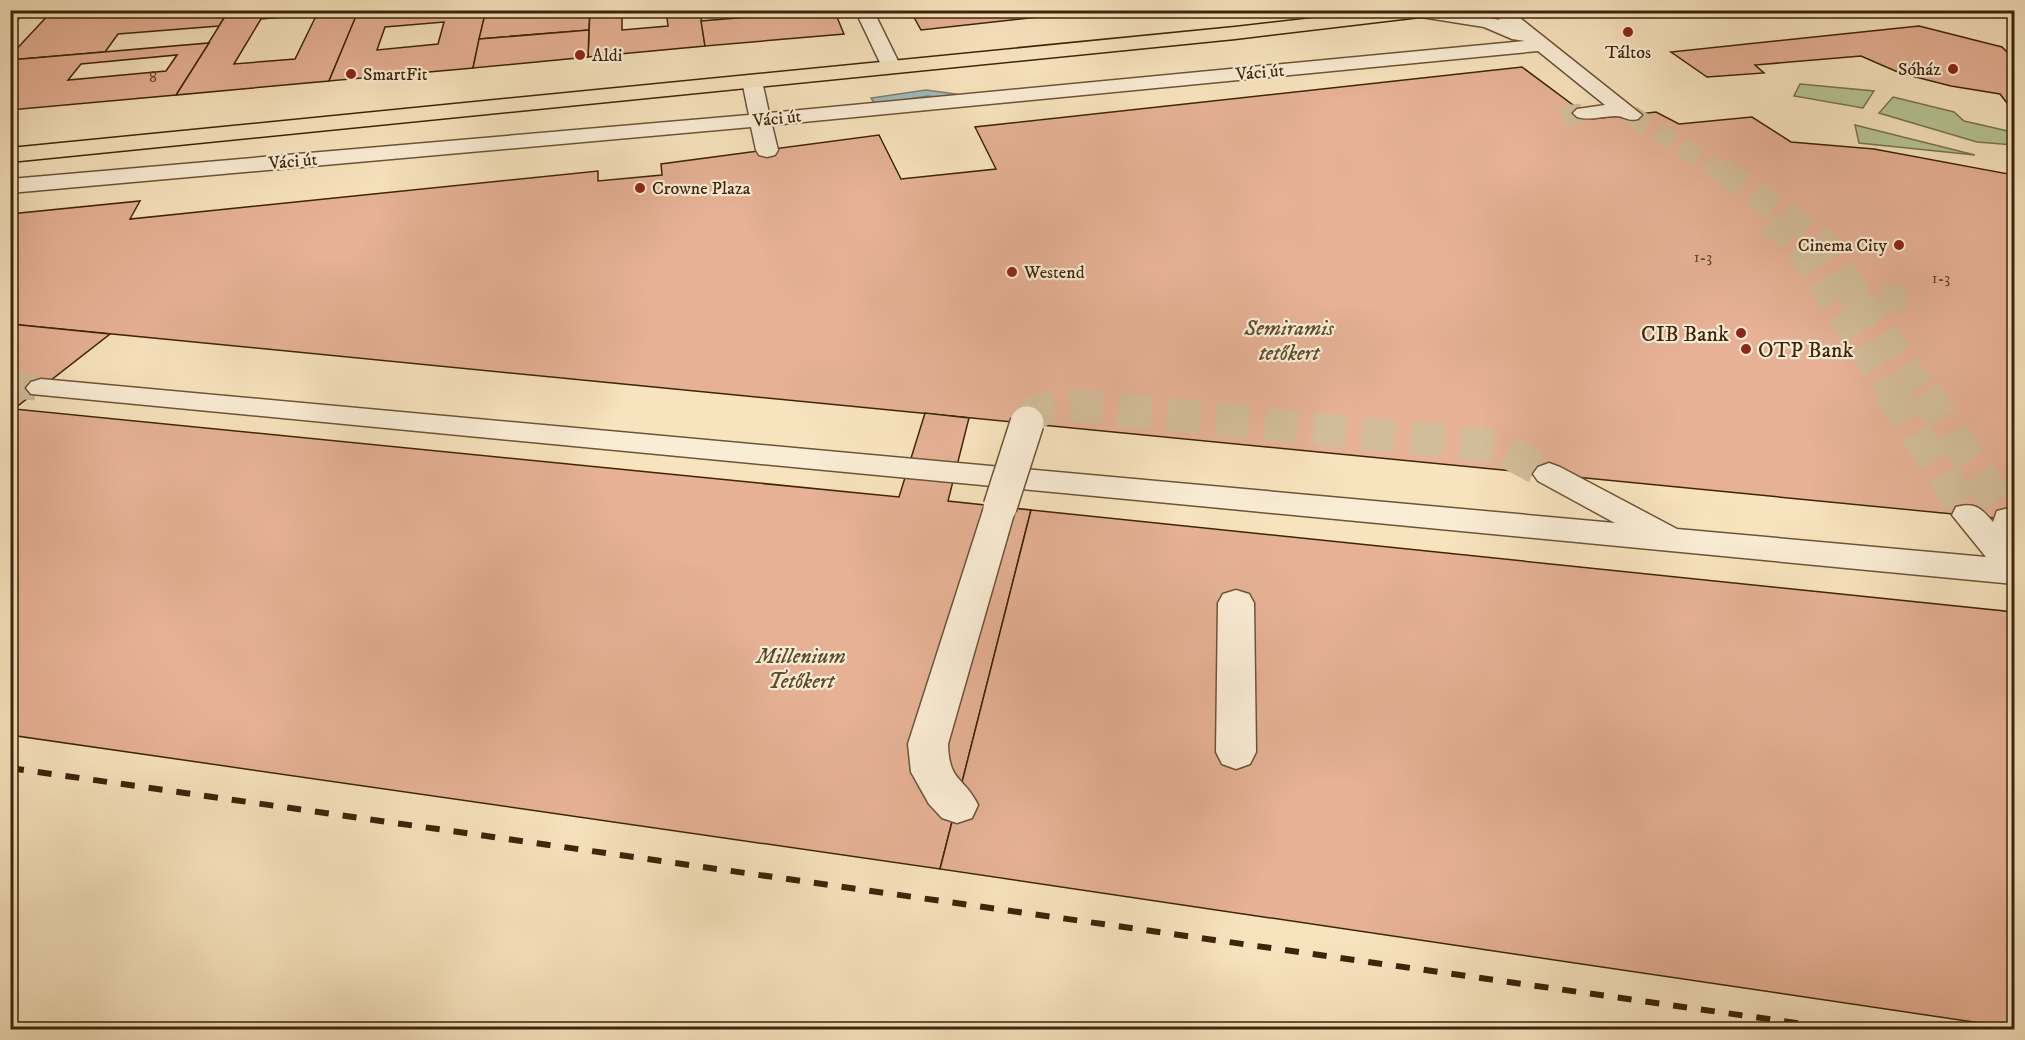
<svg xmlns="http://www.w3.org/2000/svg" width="2025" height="1040" viewBox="0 0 2025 1040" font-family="'IM FELL DW Pica',serif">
	<rect width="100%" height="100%" fill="#f7e3be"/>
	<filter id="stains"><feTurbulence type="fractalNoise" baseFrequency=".00333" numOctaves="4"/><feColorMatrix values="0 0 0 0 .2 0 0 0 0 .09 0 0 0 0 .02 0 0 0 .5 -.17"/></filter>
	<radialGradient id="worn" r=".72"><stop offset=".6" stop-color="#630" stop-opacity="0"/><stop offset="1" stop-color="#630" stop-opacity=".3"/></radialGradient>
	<g fill="#b7c596" stroke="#7a7450" stroke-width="1.5">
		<path d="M1800,84L1874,91L1863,108L1794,96Z"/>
		<path d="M1893,97L1954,112L1964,121L2012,132L2014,135V145L1977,142L1879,113Z"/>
		<path d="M1855,125L1975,155L1859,143Z"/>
	</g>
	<path fill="#a1bcbb" stroke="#797f74" stroke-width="1.5" d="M926,90L956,94L952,99L928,96L875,104L871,98Z"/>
	<g fill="#e6b195" stroke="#3d240a" stroke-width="1.5" fill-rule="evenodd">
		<path d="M53,10H229L219,26L118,34L105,52L10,60V56Z"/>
		<path d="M229,10H359L329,81L176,95ZM317,14L295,59L234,64L261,19Z"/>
		<path d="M419,10H486L473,68L329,81L356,16ZM444,22L438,44L377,50L385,27Z"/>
		<path d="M486,10H590L589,30L479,39Z"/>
		<path d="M590,10H622V30L668,26L666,10H700L705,46L588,57Z"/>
		<path d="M772,10H834L844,34L705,46L701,21L773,15Z"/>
		<path d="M910,10H1101L921,30Z"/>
		<path d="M1919,26L2002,47L2014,59V112L2000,94L1951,86L1900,73L1861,56L1755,65L1764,73L1707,77L1671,52Z"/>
		<path d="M589,30L588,57L473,68L479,39Z"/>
		<path d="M209,43L176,95L10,110V60ZM177,55L166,71L68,80L81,64Z"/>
		<path d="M1522,67L1592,119L1656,112L1679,124L1752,117L1791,142L1874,149L2014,175V520L10,324V214L140,201L130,219L598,171V181L662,175L661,164L879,135L901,179L996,169L975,127Z"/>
		<path d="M10,324L110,334L14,409L899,497L925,413L969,418L948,501L1031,510L940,869L10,735Z"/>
		<path d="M1031,510L2014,612V1028L940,869Z"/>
	</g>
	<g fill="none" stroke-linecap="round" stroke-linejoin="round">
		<g stroke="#d2bd9a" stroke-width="20" stroke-dasharray="20 10" stroke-linecap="butt">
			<path d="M1631,115L1723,173"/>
			<path d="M1562,116L1584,113"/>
		</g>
		<g stroke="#d2bd9a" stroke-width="26" stroke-dasharray="26 13" stroke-linecap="butt">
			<path d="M1721,171L1821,239L1925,393"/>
			<path d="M1769,223L1793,240L1891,393"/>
			<path d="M1842,294L1921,301"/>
			<path d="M10,385L41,388"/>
		</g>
		<g stroke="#d2bd9a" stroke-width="33" stroke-dasharray="33 16" stroke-linecap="butt">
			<path d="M1890,392L1968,515"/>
			<path d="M1924,392L2009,519"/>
			<path d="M1027,423C1034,406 1055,407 1071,405L1496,446L1549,474"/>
		</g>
		<g stroke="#6c5437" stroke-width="3">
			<g id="minor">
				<path d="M10,10H25L16,21L10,22Z"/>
				<path d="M855,10H873L901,67L898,71H884Z"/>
				<path d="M1413,10H1448L1500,20L1489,10H1510L1642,115L1638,119C1628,122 1624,116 1616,116C1602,116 1590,121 1577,117L1573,113L1577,109L1605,105L1538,51L772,125L778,150L775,155L767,157L759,155L756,150L751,127L10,193V179L749,115L742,81L745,77H759L762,81L769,113L1525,41L1512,39L1484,27L1415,16Z"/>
				<path d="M41,379L1615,523L1538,481L1533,474L1538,467L1549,463L1560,467L1677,529L1986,557L1952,515L1956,507C1975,502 1981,508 1993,522L1997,511L2009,508L2014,509V584L31,394L26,388L31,382Z"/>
				<path d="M1000,496L1012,499L1016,507L948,744C949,783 964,776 978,805L972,818L957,823L942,818L929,804L911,772L908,744L984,507L988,499Z"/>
				<path d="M1236,590L1249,594L1254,603L1256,752L1250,764L1236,769L1222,764L1216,752L1218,603L1223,594Z"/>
			</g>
		</g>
		<g stroke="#3d240a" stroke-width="3">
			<path id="major" d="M1385,10H1446L1437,15L1235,39L10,162V148L1235,27Z"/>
		</g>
		<use href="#minor" fill="#faedd5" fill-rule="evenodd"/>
		<use href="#major" fill="#f7e3be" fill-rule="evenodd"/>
		<path stroke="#3d240a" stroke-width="6" stroke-dasharray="14 14" stroke-linecap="butt" d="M10,768L1845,1030"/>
		<g stroke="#6c5437" stroke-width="36" stroke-linecap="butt">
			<path id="minor-bridge" d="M1000,507L1027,423"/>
		</g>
		<use href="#minor-bridge" stroke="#faedd5" stroke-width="33"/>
	</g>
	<g fill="#8f2418" stroke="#faedd5" stroke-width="2">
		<circle cx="1628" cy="32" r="6"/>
		<circle cx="580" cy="55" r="6"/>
		<circle cx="1953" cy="69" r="6"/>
		<circle cx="351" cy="74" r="6"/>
		<circle cx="640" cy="188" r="6"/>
		<circle cx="1899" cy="245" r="6"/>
		<circle cx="1012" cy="272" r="6"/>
		<circle cx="1741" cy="333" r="6"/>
		<circle cx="1746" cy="349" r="6"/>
	</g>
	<g text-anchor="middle" stroke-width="4.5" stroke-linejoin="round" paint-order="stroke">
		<g font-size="16" fill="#67472d">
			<text x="153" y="82">8</text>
			<text x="1703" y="262">1-3</text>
			<text x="1941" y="283">1-3</text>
		</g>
		<g font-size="18" fill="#3d240a" stroke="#faedd5" text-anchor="start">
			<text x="1628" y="58" text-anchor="middle">Táltos</text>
			<text x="592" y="61">Aldi</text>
			<text x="1941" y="75" text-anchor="end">Sóház</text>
			<text x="363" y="80">SmartFit</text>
			<text x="652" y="194">Crowne Plaza</text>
			<text x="1887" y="251" text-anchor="end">Cinema City</text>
			<text x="1024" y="278">Westend</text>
		</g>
		<g font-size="18" fill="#3d240a" stroke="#faedd5">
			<text transform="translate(1260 72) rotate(-5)" y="6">Váci út</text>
			<text transform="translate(777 118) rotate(-6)" y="6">Váci út</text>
			<text transform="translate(293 161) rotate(-5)" y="6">Váci út</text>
		</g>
		<g font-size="22" font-style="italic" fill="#5c4c2d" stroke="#faedd5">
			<text x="1289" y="335">Semiramis<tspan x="1289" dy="25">tetőkert</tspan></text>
			<text x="801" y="663">Millenium<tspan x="801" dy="25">Tetőkert</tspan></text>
		</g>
		<g font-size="22" fill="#3d240a" stroke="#faedd5" text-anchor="end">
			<text x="1729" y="341">CIB Bank</text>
			<text x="1758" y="357" text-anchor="start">OTP Bank</text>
		</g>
	</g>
	<rect width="2025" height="1040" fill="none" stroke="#f7e3be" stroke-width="36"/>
	<rect x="12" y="12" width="2001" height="1016" fill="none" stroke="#3d240a" stroke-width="3"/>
	<rect x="18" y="18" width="1989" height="1004" fill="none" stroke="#3d240a" stroke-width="1.5"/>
	<rect width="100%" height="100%" filter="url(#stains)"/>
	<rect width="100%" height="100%" fill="url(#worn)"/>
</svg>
